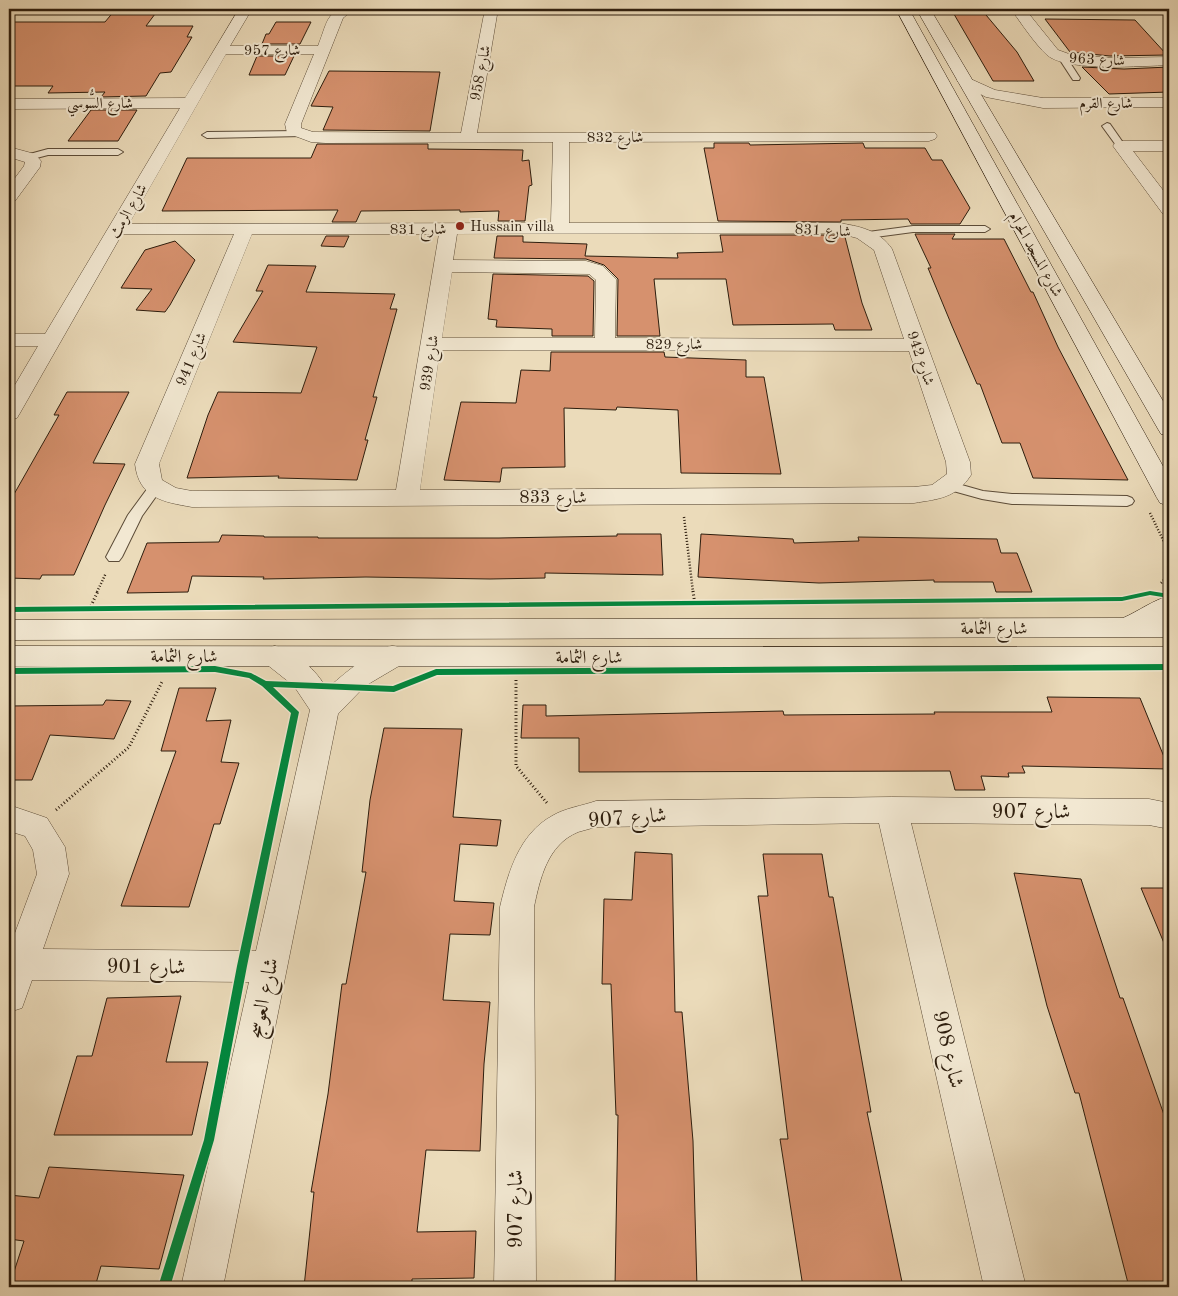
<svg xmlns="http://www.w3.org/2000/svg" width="1178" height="1296" viewBox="0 0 1178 1296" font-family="'Old Standard TT',Amiri,serif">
	<rect width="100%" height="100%" fill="#ebdbba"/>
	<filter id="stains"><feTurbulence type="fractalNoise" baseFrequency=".004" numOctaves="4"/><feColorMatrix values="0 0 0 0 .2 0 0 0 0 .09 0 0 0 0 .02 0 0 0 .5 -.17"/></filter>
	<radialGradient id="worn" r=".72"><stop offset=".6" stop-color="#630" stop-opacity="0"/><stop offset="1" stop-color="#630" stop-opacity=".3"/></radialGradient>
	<g fill="#d6916e" stroke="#2d1d0d">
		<path d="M951,9H981L1017,52L1034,81H993Z"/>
		<path d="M115,10H158L146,26H193L187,37H192L171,72L160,73L146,96L101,97L105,92L48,93L53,86H9V22H105Z"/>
		<path d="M1045,19L1135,20L1167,55L1110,56L1070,52Z"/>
		<path d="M276,22H311L300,44H262L266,34H269Z"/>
		<path d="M257,56H294L285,75H249Z"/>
		<path d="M1082,67L1124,69L1169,67V92L1109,94Z"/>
		<path d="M329,71L440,72L430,131L323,130L333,107L311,106Z"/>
		<path d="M91,110H137L118,141H68Z"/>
		<path d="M714,143H749L750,145L863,143L865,148H925L932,160H942L970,208L960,224H911L908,219L841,220V222L718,221L704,148H714Z"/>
		<path d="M317,144H428V149L523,150L522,161L529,160L532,185L529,186L525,221H498L499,211L460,212V210L361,211L356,222H332L338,210L162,211L187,158H311Z"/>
		<path d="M915,234H955L952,239H1004L1031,292H1033L1058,347L1128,480L1033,478L1020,443H1002L980,384H977L952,326L928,268H931Z"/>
		<path d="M720,235H838L845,237L862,303L872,330H835L833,324L733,325L726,279H654L660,336H617L618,279L604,265L586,259L494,258L497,236H523V242L587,244L585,256L678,258L677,253L723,252Z"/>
		<path d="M326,236H349L344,247L321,246Z"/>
		<path d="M175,241L195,260L170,305L165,312L136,310L152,289L121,288L145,250Z"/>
		<path d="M268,265L316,266L306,292L395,294L390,309H397L373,397H377L365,440H368L357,480L278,478L279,476L187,478L208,415L218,392L301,393L317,347L233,342L263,291H256Z"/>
		<path d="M493,274L588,276L594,281L593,336H552V329L496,327L497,320L488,319Z"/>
		<path d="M551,352H664L665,357L746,360V377H764L781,474L681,473L678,410L617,407L616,410L564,408L565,467L502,468L500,482L444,480L461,402L516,403L521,370L550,371Z"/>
		<path d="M67,392H129L93,463L125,464L105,505L74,575H42L40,579L9,578V503L59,415H54Z"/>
		<path d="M617,534H661L663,575L545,573V578L490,579L366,577L263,579L264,577L192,576L188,592L127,593L147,543L219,542L222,535L264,536V537H318V538H499L617,536Z"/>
		<path d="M701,534L793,539L794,543L859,541L858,537L997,539L1001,553H1017L1032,592H996L993,582H934V580L819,583L698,577Z"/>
		<path d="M179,688H216L206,721L231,720L221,762L239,763L220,824H214L189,907L121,906L176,751H161Z"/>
		<path d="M1047,697L1140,698L1169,769L1022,766L1025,773H1008L1009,777L981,776L985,790H955L950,771L579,772V738H521L523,705H546V716L783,711L784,715L935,714L934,712H1052Z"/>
		<path d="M106,700L131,701L114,739L50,735L32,780H9V706L103,705Z"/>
		<path d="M384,728L462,729L453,817L501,820L497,846L460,844L454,901L494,903L490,935L450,934L443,1000L490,1002L484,1064L480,1151L426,1150L417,1232L476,1231L474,1278L412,1279V1287H304L314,1192H311L328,1094L342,984H346L366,872H362L370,800Z"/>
		<path d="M635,852L672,854L675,1012H682L693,1141L697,1287H615L618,1115H616L611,984H602L604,899L632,900Z"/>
		<path d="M763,854H822L829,897H833L871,1112H867L903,1287H803L780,1139H788L758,896H768Z"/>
		<path d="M1014,873L1081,879L1120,998H1123L1169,1129V1287H1129L1079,1093H1075L1047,1006Z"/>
		<path d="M1141,888H1169V955Z"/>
		<path d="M181,996L166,1062H208L192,1135H54L77,1056H92L107,998Z"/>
		<path d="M49,1167L184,1175L159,1269L101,1266L95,1287H9L24,1241L9,1239V1195L39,1198Z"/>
	</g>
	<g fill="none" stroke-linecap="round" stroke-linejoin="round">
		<g stroke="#5c4c38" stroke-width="2">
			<g id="lane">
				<path d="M1059,55H1065L1080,78L1079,80H1073L1058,57Z"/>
				<path d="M1107,123L1110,124L1124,144V148H1118L1102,126Z"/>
				<path d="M300,131L303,132V136L207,138L202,135L207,132Z"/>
				<path d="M48,149H118L123,152L118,155H48L29,160L24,157L26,155Z"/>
				<path d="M913,226H985L990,229L985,232H913L868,238L863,235L868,232Z"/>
				<path d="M951,482L983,491L1012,494L1127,496L1132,498L1134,501L1132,504L1127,506L1012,504L982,499L946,489L944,486L946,483Z"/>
				<path d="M155,484L160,485L162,488L142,516L122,557L119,561H109L106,557L128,515L150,485Z"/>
			</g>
		</g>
		<g stroke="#5c4c38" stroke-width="1">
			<g id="street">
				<path d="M239,9H252L230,46H318C329,18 326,7 360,9L358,12L349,13L343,18L301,124V128L313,132L461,133L485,9H498L477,133H935L937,136L935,139L929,141L569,142V223H838C859,226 879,230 892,249L970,462L971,475C956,498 939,499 914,503L192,507C163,502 139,498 135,464L234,234H122L20,413L17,418L9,420V395L38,346H9V334H45L180,108L9,109V99L185,98ZM226,54H314L285,124L287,133L311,142L326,143L553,142L551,223L129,224ZM838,233L857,238L874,250L904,339L615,338L616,279L603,266L586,261L453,260L457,234ZM252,234H439L396,490L192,491L176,488L162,480L159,464ZM452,272L589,274L596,280L595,338H442ZM440,350L909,351L946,462L947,474L932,485L914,487L420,490Z"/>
				<path d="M1011,9H1025L1058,50L1069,54L1110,58L1169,57V65C1144,66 1066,72 1047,55C1035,44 1021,23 1011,9Z"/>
				<path d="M964,76L995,90L1043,98H1169V107L1043,108L986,97L959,83L957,80L959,77Z"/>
				<path d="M1121,141H1169V151H1133L1169,198V215L1163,214L1113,146L1115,143Z"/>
				<path d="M9,147L35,154L41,161L40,167L15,201L9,202V186L24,166L25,162L9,157Z"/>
				<path d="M275,646C297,652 316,670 327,689C341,676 373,649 392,646C396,646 400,648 404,649L408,656L404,663L365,686L338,714L223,1287H181L249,982L32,980L22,1008L9,1012V949L37,874L33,850L25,836L9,831V805L47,818L65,847L69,874L43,949L256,951L310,710L294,686L265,663L261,656L265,649Z"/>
				<path d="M892,797L1149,799L1169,803V829L1149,825L911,823L1026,1287H984L879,823L596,827C590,829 584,830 578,832C547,845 540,879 534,907L536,1287H494L500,907C508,873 519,834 552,816C565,808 582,806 596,801Z"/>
			</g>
		</g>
		<g stroke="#2d1d0d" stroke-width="1">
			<g id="secondary">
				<path d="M896,9H909L1169,477V506L1160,503L1157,498Z"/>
				<path d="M920,9H930L932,12L1169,411V436L1161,434L1158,429L918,12Z"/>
				<path d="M1169,596V637L9,640V620L1123,618C1139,611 1153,600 1169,596Z"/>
				<path d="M9,646L1169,647V667L9,666Z"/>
			</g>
		</g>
		<g stroke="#2d1d0d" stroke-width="2.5" stroke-dasharray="1 2" stroke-linecap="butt">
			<path d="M1150,513L1166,546L1169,558"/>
			<path d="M684,517L693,592"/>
			<path d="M1161,583L1169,575"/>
			<path d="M97,592L106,573"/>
		</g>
		<g stroke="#2d1d0d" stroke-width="3" stroke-dasharray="1 2.5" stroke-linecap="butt">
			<path d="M693,591L695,605"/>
			<path d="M91,606L98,591"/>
			<path d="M516,680V766L547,803"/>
			<path d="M56,810L129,747L163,680"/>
		</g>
		<use href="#lane" fill="#f2e8d2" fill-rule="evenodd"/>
		<use href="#street" fill="#f2e8d2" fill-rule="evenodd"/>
		<use href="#secondary" fill="#f2e8d2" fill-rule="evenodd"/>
		<g stroke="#f2e8d2" stroke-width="3">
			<g id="cycleway">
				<path d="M1150,591L1169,594V598L1150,595L1122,601L9,612V607L1122,597Z"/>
				<path d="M1169,664V670L437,675L394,692L273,687L299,712L247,966L214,1140L170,1287H158L204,1140L237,966L291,713L262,686L249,678L215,672L9,674V668L215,666L251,673L266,681L393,686L436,669Z"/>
			</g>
		</g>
		<use href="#cycleway" fill="#00873e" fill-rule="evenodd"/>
	</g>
	<circle fill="#8f2418" stroke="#f2e8d2" stroke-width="2" cx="460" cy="226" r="5"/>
	<g text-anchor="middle" stroke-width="4" stroke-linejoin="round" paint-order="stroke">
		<g font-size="15" fill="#2d1d0d" stroke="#f2e8d2">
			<text x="272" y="55">شارع 957</text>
			<text transform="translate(1097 59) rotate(3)" y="5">شارع 963</text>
			<text transform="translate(480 73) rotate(-79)" y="5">شارع 958</text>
			<text x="100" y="108">شارع السُّوسي</text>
			<text x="1106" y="108">شارع القرم</text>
			<text x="615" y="142">شارع 832</text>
			<text transform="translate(128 211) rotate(-60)" y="5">شارع الرمث</text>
			<text x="418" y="234">شارع 831</text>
			<text transform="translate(823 230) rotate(3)" y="5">شارع 831</text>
			<text transform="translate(1036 254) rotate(61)" y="5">شارع المسجد الحرام</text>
			<text x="674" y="349">شارع 829</text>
			<text transform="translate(921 358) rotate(71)" y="5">شارع 942</text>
			<text transform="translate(191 359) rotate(-67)" y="5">شارع 941</text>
			<text transform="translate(429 363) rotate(-81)" y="5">شارع 939</text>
		</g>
		<g font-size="15" fill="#2d1d0d" stroke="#f2e8d2" text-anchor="start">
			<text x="470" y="231">Hussain villa</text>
		</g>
		<g font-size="18" fill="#2d1d0d" stroke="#f2e8d2">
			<text x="553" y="503">شارع 833</text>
			<text x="994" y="634">شارع الثمامة</text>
			<text x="184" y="662">شارع الثمامة</text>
			<text x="589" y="663">شارع الثمامة</text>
		</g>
		<g font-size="21" fill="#2d1d0d" stroke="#f2e8d2">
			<text x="1031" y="818">شارع 907</text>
			<text transform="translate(627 817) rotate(-4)" y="7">شارع 907</text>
			<text transform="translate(146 966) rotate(1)" y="7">شارع 901</text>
			<text transform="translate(263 998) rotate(-78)" y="7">شارع العوسج</text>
			<text transform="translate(949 1049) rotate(77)" y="7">شارع 908</text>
			<text transform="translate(515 1209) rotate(-90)" y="7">شارع 907</text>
		</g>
	</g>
	<rect width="1178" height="1296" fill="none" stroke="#ebdbba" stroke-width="30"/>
	<rect x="10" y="10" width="1158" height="1276" fill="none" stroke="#2d1d0d" stroke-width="2.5"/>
	<rect x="15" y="15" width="1148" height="1266" fill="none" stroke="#2d1d0d"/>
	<rect width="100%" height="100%" filter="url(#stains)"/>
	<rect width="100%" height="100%" fill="url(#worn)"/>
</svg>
